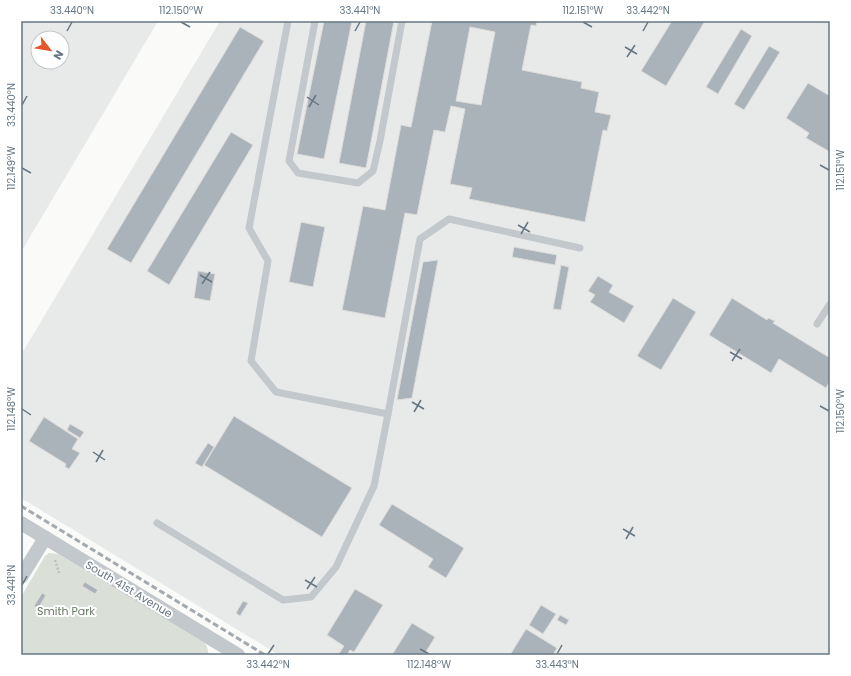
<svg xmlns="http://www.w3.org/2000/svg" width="851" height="676" viewBox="0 0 851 676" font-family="Poppins,sans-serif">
	<rect width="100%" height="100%" fill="#fafaf8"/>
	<g fill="#e8e9e9" fill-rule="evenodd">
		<path d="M21,21H158L21,252ZM38,38H62V62H38Z"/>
		<path d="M220,21H830V655H279L21,498V355Z"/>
	</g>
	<path fill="#dadfd7" d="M49,553L58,554L205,643L207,647L209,655H21V597L45,556Z"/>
	<g fill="#aab3b9" stroke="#dcdcda" fill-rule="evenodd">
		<path d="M324,21H352L324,159L297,154Z"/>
		<path d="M366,21H394L366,168L339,163Z"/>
		<path d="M432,21H537L536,26L531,25L522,70L582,82L581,88L599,92L595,112L611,115L607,131L603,130L585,222L469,199L472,188L450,184L465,109L451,106L445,132L434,130L417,215L405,213L385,318L342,310L363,206L385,210L401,125L411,127ZM470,27L495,32L481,105L456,101Z"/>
		<path d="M672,21H705L666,86L641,71Z"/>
		<path d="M240,27L264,41L131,263L107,249Z"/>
		<path d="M741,29L752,36L718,94L706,87Z"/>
		<path d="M769,46L780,52L744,110L734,104Z"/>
		<path d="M808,83L830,96V152L806,138L809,133L786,118Z"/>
		<path d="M231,132L253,145L169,285L147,271Z"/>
		<path d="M301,222L325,227L313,287L289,282Z"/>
		<path d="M514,247L557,255L555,265L512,257Z"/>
		<path d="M438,260L412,398L397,400L423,262Z"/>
		<path d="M561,265L569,267L561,310L553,309Z"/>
		<path d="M198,271L215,274L210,301L194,298Z"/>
		<path d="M598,276L613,285L609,292L634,306L624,323L590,302L595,295L588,291Z"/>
		<path d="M673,298L696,312L661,370L637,356Z"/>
		<path d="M732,298L767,320L768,318L775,321L773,323L830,358V381L826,388L779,359L771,373L709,335Z"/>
		<path d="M234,416L352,488L322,537L204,465Z"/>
		<path d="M44,417L78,439L72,449L80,453L69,469L65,467L66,464L29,441Z"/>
		<path d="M70,424L84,432L80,438L67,430Z"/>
		<path d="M208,443L214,447L202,467L195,463Z"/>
		<path d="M392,504L464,548L446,578L428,567L433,559L379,525Z"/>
		<path d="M85,582L98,590L95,594L82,586Z"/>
		<path d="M355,589L383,605L354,652L350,650L347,655H338L344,646L327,635Z"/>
		<path d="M42,593L46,595L38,609L34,606Z"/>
		<path d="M243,601L248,603L240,616L236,613Z"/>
		<path d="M541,605L556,614L543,634L529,625Z"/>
		<path d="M560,615L569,620L566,625L557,620Z"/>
		<path d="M412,623L435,637L424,655H392Z"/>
		<path d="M526,629L557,648L553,655H510Z"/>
	</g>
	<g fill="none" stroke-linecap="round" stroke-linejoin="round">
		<path stroke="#bbbfc2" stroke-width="2.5" stroke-dasharray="2 2" stroke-linecap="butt" d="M55,560L59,573"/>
		<g stroke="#c3c8cc" stroke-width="7">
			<path d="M288,21L249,228L268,261L251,361L276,392L388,414L420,239L449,219L580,248"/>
			<path d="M315,21L289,161L298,173L358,183L373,171L380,141L402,21"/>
			<path d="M817,324L830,304"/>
			<path d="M157,523L283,600L311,597L336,567L374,486L388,414"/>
		</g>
		<g stroke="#c3c8cc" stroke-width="14">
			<path d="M21,523L238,655"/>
			<path d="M21,577L45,538"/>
		</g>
		<path stroke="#a2aab0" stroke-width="3" stroke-dasharray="6 3" stroke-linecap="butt" d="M21,506L265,655"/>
	</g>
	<path fill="none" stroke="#657683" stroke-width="1.5" d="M181,22L190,27M583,22L592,27M67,31L72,22M355,31L360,22M643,31L648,22M625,47L637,54M627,57L635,45M307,97L319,105M22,105L27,96M309,107L316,95M820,165L829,170M22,168L31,173M518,225L530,232M521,234L528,222M200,275L212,282M202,284L210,272M730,352L742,359M732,361L740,349M412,402L424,409M820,406L829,411M22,409L31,415M414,412L421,400M93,452L105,460M96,462L103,450M623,529L635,536M626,539L633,527M305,580L317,587M22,585L27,576M307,589L315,577M420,649L429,654M268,654L274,645M557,654L562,645"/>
	<g text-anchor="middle" stroke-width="4" stroke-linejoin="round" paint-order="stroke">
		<g font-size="11" fill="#657683" stroke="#fff">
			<text transform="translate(129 589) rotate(31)" y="4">South 41st Avenue</text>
		</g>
		<g font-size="11" fill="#687a64" stroke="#fff">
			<text x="66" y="615">Smith Park</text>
		</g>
	</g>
	<rect width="851" height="676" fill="none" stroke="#ffffff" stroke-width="44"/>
	<g transform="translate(50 50) rotate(121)"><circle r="19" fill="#ffffff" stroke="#c1c8cd"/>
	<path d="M0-3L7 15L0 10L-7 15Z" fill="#e4572e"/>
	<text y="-6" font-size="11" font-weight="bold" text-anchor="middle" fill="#657683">N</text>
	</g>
	<rect x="22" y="22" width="807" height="632" fill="none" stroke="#657683" stroke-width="1.5"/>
	<g font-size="10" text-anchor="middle" fill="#657683">
		<text x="72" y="14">33.440°N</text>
		<text x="181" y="14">112.150°W</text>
		<text x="360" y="14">33.441°N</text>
		<text x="583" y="14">112.151°W</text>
		<text x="648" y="14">33.442°N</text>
		<text transform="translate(11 105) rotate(-90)" y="4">33.440°N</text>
		<text transform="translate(11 168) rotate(-90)" y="4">112.149°W</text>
		<text transform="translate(840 170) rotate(-90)" y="4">112.151°W</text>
		<text transform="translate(11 409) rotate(-90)" y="4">112.148°W</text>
		<text transform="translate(840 411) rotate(-90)" y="4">112.150°W</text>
		<text transform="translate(11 585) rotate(-90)" y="4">33.441°N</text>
		<text x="268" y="668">33.442°N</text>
		<text x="429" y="668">112.148°W</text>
		<text x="557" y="668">33.443°N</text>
	</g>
</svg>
